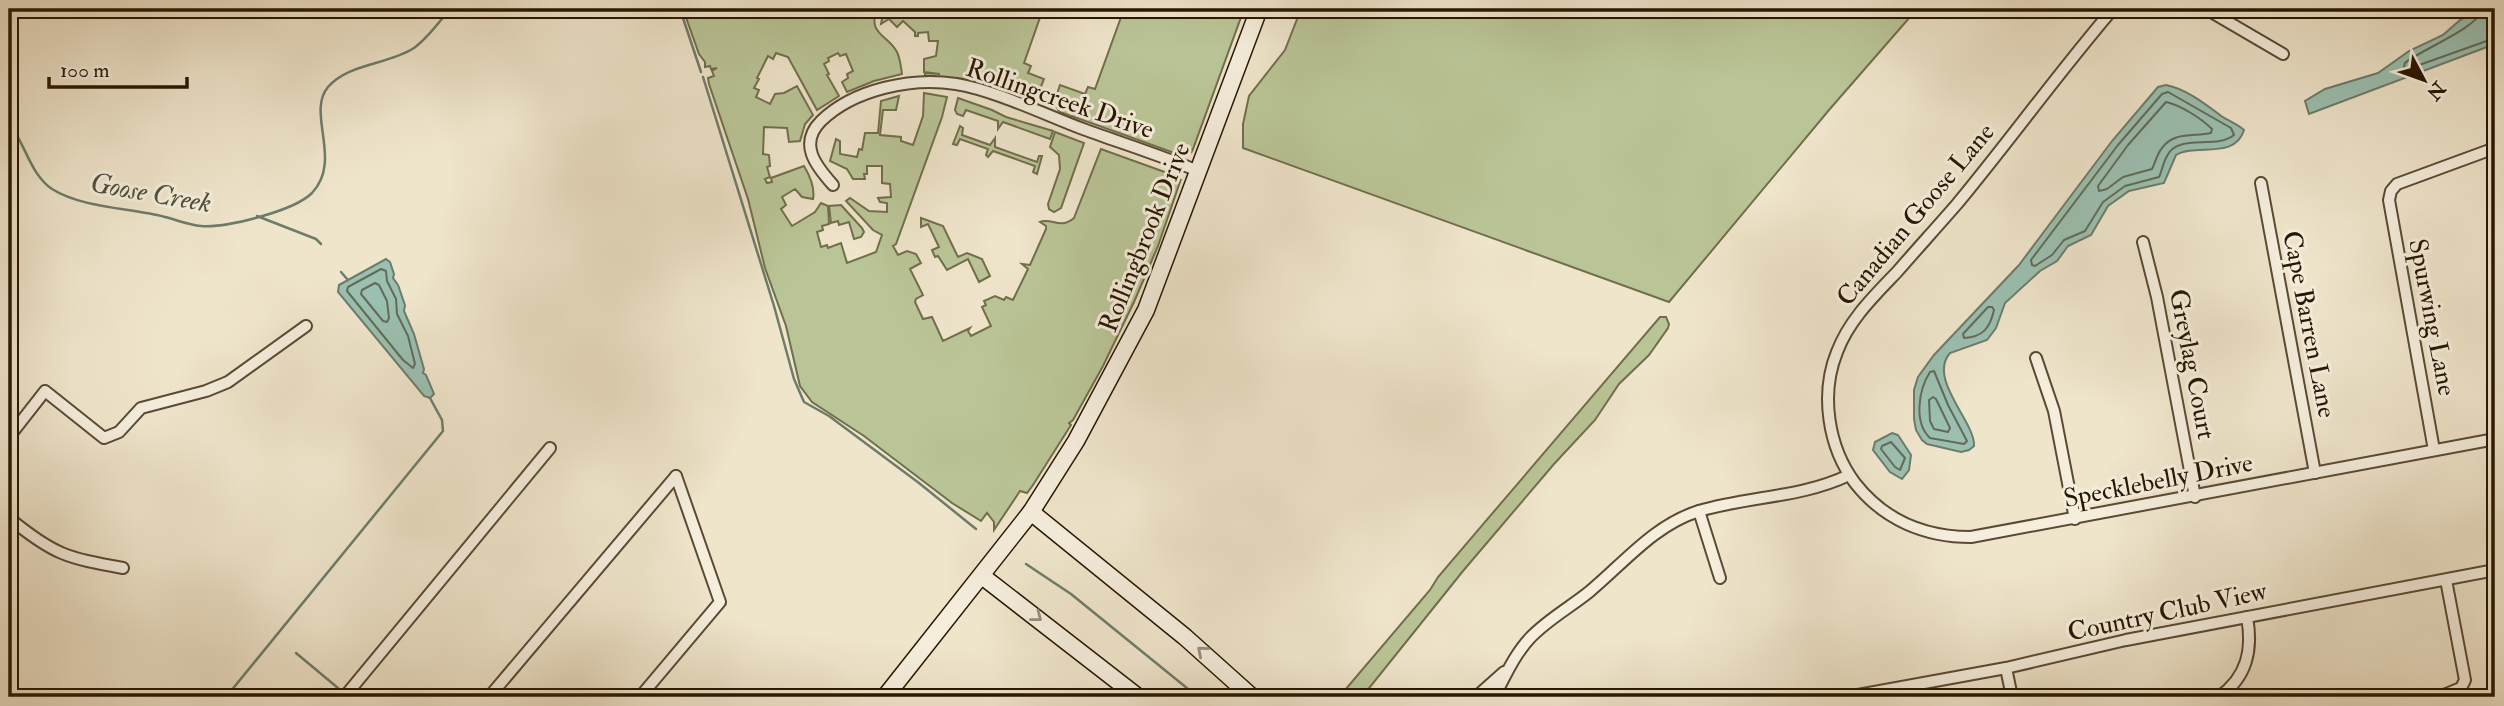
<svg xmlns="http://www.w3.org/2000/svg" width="2504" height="706" viewBox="0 0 2504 706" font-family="'IM FELL Double Pica',serif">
	<rect width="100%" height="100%" fill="#efe5cb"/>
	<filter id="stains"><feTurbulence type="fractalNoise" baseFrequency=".00286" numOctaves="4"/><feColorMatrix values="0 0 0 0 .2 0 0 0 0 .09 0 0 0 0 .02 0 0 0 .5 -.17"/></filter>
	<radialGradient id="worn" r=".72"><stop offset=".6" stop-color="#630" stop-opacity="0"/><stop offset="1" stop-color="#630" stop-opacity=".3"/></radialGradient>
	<g fill="#bac597" stroke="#716e4c" stroke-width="2">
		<path d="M683,9H877C867,34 888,35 897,52C900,58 901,66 902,74L874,81L847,92L842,82L848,78L847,74L853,71L846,54L840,56L838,53L828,58L829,61L824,64L829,74L827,75L839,96L817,110L788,57L776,53L773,59L768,56L757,78L759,79L754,88L759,90L756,97L770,104L775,94L784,93L797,86L813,115L805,124L800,141L789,142L787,128L764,127L763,154L769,155L770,166L767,167L770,177L765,179L767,183L772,182L771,178L804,166C810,176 815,188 813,199L802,197L795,189L782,197L786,205L781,209L792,226L815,212L821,203L828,206L829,224L822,226L823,230L817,232L821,247L827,245L828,248L841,243L847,263L876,252L882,235L873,230L846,201L850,198L869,211L887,212V203L880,202L878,198L891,197L890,184L882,183V166H867V174H864L865,179H853L847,169L830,161L836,139L840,141V154L857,157L859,149L862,150L865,133H878L881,101L899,96L896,110H883L880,135L901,137V141L913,145L923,116L924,93L947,97L942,117L896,244L893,246L898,255L907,251L916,254L921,263L910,269L923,295L916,299L915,302L923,319L932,317L943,341L970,328L968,331L971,336L991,326L982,307L986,305L984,301L995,296L1004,300L1006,297L1013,300L1028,269L1022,264L1030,265L1046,229V226L1040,222C1051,217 1060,230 1074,218L1101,149L1173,175L1179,177L1180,181L1181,179L1158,246L1134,302L1103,366L1073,420L1069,423L1071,425L1033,485L1027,493L1020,491L994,530V522L987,513L981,521L952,503L864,436L812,402L800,386L786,326L765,268L748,199L709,84L708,78L714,76L712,71L717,68L711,69L710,66L705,67V62L699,54Z"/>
		<path d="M884,9H1043L1024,63L1031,66L1028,73L1044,79C1040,89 1037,100 1024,99L968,80L966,76L965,79L925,76V73L940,74L924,72V59L936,56L938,41H929L928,32L918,33V36H915V32L903,21L897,27L889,19L881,24Z"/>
		<path d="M1124,9H1244L1193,149L1191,153L1192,150L1189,149L1187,155H1180L1060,112C1052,104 1057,94 1060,85L1085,94L1088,87L1095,89Z"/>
		<path d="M1301,9H1917L1829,110L1669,302L1243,148V124L1249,96L1285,50Z"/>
		<path d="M958,98L992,110L1006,117L1053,131L1050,139L1003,122L998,129V121L966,110L963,116L957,114L955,110Z"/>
		<path d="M960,126L963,128L962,135L990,145L995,138V147L1037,162L1039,156H1042L1037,174L1033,172L1035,166L993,151L988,157L986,155L988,149L960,139L957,145L953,144Z"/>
		<path d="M1055,132L1084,143L1061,208L1054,212L1049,209L1048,204L1060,169L1059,155L1050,147Z"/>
		<path d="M841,205L862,228L864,232L861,237L854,239L849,222L839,225L838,221L831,223L829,206Z"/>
		<path d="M921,218L943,226L958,257L967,253L982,259L990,276L979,282L968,259L947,270L938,256L935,257L932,250L939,247L928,224L921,227Z"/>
		<path d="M1660,317H1666L1669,324L1668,328L1649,355L1619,384L1595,420L1554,464L1463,571L1362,697H1339L1430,590L1438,577Z"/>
	</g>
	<g fill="#9bc0b1" stroke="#6d7c6b" stroke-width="2">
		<path d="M2489,9H2495V44L2309,114L2305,101L2325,89L2378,73L2409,51L2443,35L2460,20L2475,12Z"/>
		<path d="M2166,85C2186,89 2204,103 2220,115C2228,121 2236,123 2244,130C2235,160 2196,143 2176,155L2164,183L2129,191L2108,206L2091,235L2068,246L2057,261L2040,271L2005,303L1996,328L1987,340L1950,353C1927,379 1976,423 1974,446L1969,450L1961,452L1927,444L1922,440L1916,430L1914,419V390L1918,377L1934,355L2019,265L2112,141L2158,87Z"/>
		<path d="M386,259L390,262L394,274L393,278L398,285L405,305L404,311L414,334L424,369L423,373L426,375L434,394L430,398L424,396L338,292L339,285Z"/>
		<path d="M1892,433L1898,435L1911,455L1909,470L1902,479L1890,472L1873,450L1875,442Z"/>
	</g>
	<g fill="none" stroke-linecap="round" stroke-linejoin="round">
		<g stroke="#626b59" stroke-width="2">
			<path d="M2482,9C2480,27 2420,50 2405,63L2404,67L2408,69L2495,38"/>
			<path d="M2168,92L2231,128L2234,135C2216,150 2178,133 2167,156C2163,163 2162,171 2159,177L2125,186L2103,202L2085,231L2064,240L2052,255L2035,266L2032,265L2031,260L2118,145L2162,94Z"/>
			<path d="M2166,102C2180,105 2201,118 2212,129L2211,133C2195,137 2174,131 2162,148C2157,154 2155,163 2152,169L2123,177L2107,189L2099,191L2098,186L2128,145Z"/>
			<path d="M381,269L386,271L387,281L396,299L397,314L408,336L415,364L413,368L403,360L347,291L348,287Z"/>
			<path d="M375,283L379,285L387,301L389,318L387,322L383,321L361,294L362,290Z"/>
			<path d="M1988,307H1992L1994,310C1990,328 1983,337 1964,338L1963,334Z"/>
			<path d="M1934,371L1948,405L1967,441L1964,444L1930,438C1913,422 1919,389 1930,372Z"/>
			<path d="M1933,397L1936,399L1950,428L1948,432L1934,429L1930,421L1929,400Z"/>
			<path d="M1891,442L1905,458L1900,470L1895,467L1881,449L1882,446Z"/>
		</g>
		<g stroke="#6d7c6b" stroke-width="2.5">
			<path d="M680,9L701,72"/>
			<path d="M703,77L774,306L794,379L804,402L829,416L919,483L976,529"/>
			<path d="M9,123C25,143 30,174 52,189C82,208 131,208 165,217C177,220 189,225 201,226C226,228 294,211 312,193C343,160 306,113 328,87C349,63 388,65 414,48C428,38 439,22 450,9"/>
			<path d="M257,216L316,239L321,244"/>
			<path d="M341,272L348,280"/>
			<path d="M1026,564L1071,594L1198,697"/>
			<path d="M296,653L338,688"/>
			<path d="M226,697L443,431L442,420L430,398"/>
		</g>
		<g stroke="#5a4a34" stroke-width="14">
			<g id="street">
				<path d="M2113,9C2059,72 2010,140 1957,204C1937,227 1917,249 1897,272C1874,296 1849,320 1837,352C1820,394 1828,447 1855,483C1884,520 1925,537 1971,537L2495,439"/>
				<path d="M2206,9L2283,54"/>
				<path d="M2261,183L2315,473"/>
				<path d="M833,185C816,166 798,144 821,121C854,89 912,77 956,84C994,90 1046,115 1083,129C1121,143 1160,155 1198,171"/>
				<path d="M2143,242L2157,297L2195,497"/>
				<path d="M2036,358L2054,411L2075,519"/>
				<path d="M9,437L45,391L104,438L119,432L141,408L206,391L228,382L306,326"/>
				<path d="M2434,450L2389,200L2391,191L2397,184L2495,148"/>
				<path d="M1699,511L1720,578"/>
				<path d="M9,518C54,555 67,558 123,568"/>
				<path d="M2006,668L2012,697"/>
				<path d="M349,697L346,695L550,448"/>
				<path d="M489,697L676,476"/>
				<path d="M640,697L720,602L676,476"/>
				<path d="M1476,697L1504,672"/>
				<path d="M1494,697C1505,677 1514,655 1530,638C1547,620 1569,608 1589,592C1624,563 1654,525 1699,511C1749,496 1801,498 1849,475"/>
				<path d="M1847,697L2006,668L2126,640L2495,570"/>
				<path d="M2219,697C2247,677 2253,650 2247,617"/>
				<path d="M2439,697L2461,688L2465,680L2446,580"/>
			</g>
		</g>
		<g stroke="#281601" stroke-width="19">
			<g id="secondary">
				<path d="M1031,512L1185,637L1252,697"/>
				<path d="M982,576L1138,697"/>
				<path d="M885,697L1031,512L1076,441L1146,310L1259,9"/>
			</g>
		</g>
		<use href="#street" stroke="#f5eedd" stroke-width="10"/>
		<use href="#secondary" stroke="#f5eedd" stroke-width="16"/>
	</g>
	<defs><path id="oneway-chevron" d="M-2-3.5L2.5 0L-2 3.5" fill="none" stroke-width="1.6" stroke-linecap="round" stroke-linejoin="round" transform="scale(1.75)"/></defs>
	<g stroke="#998d7a">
		<use href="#oneway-chevron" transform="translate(1037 617) rotate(38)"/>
		<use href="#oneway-chevron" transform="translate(1202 651) rotate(-139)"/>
	</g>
	<g text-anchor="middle" stroke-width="6" stroke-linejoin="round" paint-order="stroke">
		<g font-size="26" fill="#281601" stroke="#f5eedd">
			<text transform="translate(1060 98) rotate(19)" y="9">Rollingcreek Drive</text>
			<text transform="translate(1915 214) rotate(-50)" y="9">Canadian Goose Lane</text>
			<text transform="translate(1144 237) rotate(-68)" y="9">Rollingbrook Drive</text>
			<text transform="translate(2433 317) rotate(79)" y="9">Spurwing Lane</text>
			<text transform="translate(2310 324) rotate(79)" y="9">Cape Barren Lane</text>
			<text transform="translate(2193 364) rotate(79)" y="9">Greylag Court</text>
			<text transform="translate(2158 480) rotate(-11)" y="9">Specklebelly Drive</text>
			<text transform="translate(2167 611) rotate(-12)" y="9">Country Club View</text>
		</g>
		<g font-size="28" font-style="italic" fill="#50523f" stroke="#f5eedd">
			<text transform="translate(151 192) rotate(10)" y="10">Goose Creek</text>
		</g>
	</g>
	<rect width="2504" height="706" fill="none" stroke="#efe5cb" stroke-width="35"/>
	<rect x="10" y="10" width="2483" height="685" fill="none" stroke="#281601" stroke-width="3.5"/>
	<rect x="18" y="18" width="2469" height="671" fill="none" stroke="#281601" stroke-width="2"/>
	<g transform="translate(2424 80) rotate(131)" stroke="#f5eedd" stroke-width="5" paint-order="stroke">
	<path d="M0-5L12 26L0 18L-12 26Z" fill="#281601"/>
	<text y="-10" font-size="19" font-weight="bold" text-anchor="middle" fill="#281601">N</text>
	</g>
	<path d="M49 77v10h138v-10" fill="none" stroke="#281601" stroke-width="3.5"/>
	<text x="60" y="77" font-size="21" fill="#281601" stroke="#f5eedd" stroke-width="5" paint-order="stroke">100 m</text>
	<rect width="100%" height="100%" filter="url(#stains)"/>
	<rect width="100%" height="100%" fill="url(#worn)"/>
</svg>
